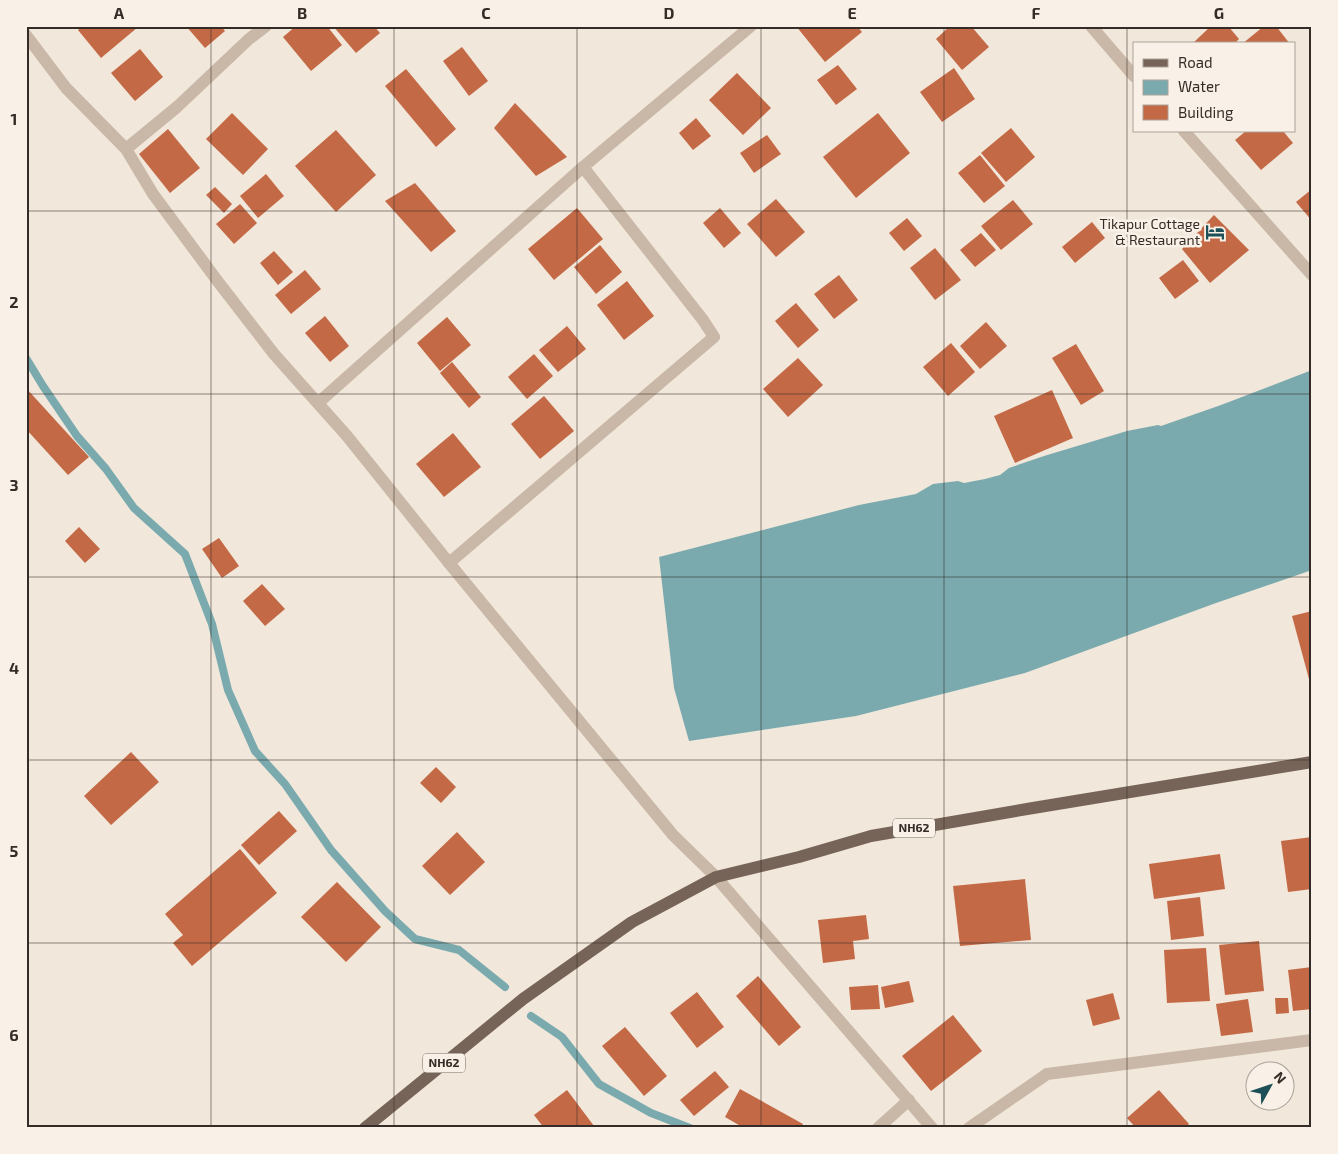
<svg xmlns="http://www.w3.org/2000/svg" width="1338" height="1154" viewBox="0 0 1338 1154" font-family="'Exo 2',sans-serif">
	<rect width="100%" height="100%" fill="#f1e7da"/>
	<path fill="#7aaaae" d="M1312,370V570L1216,603L1025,673L856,716L689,741L674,688L659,557L859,505L916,494L933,484L958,481L964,483L985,479L1000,475L1009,468L1044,456L1127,431L1158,425L1161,426L1221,405Z"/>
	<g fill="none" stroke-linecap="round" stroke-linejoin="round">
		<g stroke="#7aaaae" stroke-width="8">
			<path d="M26,358L43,386L77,436L106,469L134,508L185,554L212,624L228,690L255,751L285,784L331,850L385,911L415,939L459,950L505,987"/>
			<path d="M531,1016L562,1037L599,1084L651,1113L690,1128"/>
		</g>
	</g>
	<g fill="#c46945">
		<path d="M82,26H137L138,27L101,58L78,30Z"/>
		<path d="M186,26H221L225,31L205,48Z"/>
		<path d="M296,26H327L342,45L311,71L283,37Z"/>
		<path d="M333,26H374L380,33L356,53Z"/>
		<path d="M796,26H857L862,32L825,62Z"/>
		<path d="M950,26H971L989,47L962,70L936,39Z"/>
		<path d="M1211,26H1228L1239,39L1234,44H1192Z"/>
		<path d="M1264,26H1276L1290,44H1242Z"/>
		<path d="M462,47L488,81L469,96L443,61Z"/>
		<path d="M140,49L163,77L135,101L111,73Z"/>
		<path d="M838,65L857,89L836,105L817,80Z"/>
		<path d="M954,68L975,99L942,122L920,92Z"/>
		<path d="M406,69L456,129L436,147L385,86Z"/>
		<path d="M737,73L771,108L743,135L709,100Z"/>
		<path d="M515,103L567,157L536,176L494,128Z"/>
		<path d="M232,113L268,149L243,175L206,139Z"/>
		<path d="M878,113L910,153L856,198L823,157Z"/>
		<path d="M696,118L711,136L693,150L679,133Z"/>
		<path d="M1011,128L1035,157L1006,182L981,153Z"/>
		<path d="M168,129L200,168L170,193L139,154Z"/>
		<path d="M336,130L376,175L336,212L295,166Z"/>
		<path d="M1246,131H1283L1293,143L1261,170L1235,140Z"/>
		<path d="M767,135L781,154L754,173L740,153Z"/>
		<path d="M980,155L1005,186L984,203L958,173Z"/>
		<path d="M266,174L284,196L258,218L240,196Z"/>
		<path d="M415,183L456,231L431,252L385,201Z"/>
		<path d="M215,187L232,204L224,213L206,195Z"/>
		<path d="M1312,189V221L1296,202Z"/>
		<path d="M776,199L805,232L776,257L747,224Z"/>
		<path d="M1013,200L1033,224L1001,250L981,226Z"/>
		<path d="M240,204L257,223L234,244L216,224Z"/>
		<path d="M577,208L603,239L554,280L528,249Z"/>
		<path d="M720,208L741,233L724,248L703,223Z"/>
		<path d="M1214,215L1249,250L1210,283L1182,249Z"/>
		<path d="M907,218L922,236L904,251L889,233Z"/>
		<path d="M1092,222L1105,238L1075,263L1062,247Z"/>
		<path d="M981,233L996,250L975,267L960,250Z"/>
		<path d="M600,245L622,272L596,294L574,267Z"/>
		<path d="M935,248L961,280L935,300L910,268Z"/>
		<path d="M274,251L293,272L278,285L260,263Z"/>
		<path d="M1183,260L1199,281L1175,299L1159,278Z"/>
		<path d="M305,270L321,289L291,314L275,295Z"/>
		<path d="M839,275L858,300L834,319L814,294Z"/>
		<path d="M627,281L654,316L624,340L597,305Z"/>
		<path d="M796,303L819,330L798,348L775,321Z"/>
		<path d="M325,316L349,346L330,362L305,333Z"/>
		<path d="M447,317L471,345L440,371L417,343Z"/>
		<path d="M986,322L1007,346L980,369L960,346Z"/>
		<path d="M567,326L586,349L558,372L539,350Z"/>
		<path d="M951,343L975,372L948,396L923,367Z"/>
		<path d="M1076,344L1104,391L1081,405L1052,358Z"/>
		<path d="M534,354L553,376L527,399L508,377Z"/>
		<path d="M798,358L823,385L788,417L763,389Z"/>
		<path d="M452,362L481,397L469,408L440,373Z"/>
		<path d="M26,388L89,457L68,475L26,429Z"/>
		<path d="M1052,390L1073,438L1015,463L994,416Z"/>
		<path d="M544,396L574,431L540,459L511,424Z"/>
		<path d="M453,433L481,467L444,497L416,464Z"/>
		<path d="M79,527L100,549L85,563L65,541Z"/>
		<path d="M219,538L239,566L222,578L202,549Z"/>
		<path d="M262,584L285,609L265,626L243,601Z"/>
		<path d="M1312,611V678L1309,679L1292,616Z"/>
		<path d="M131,752L159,782L111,825L84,796Z"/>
		<path d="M436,767L456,787L441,803L420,783Z"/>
		<path d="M279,811L297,831L259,865L241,845Z"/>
		<path d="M457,832L485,862L450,895L422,866Z"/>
		<path d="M1312,837V889L1288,892L1281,841Z"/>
		<path d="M240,849L277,893L192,966L173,943L183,935L165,914Z"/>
		<path d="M1220,854L1225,889L1154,899L1149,864Z"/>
		<path d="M1025,879L1031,940L960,946L953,886Z"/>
		<path d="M337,882L381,927L346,962L301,917Z"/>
		<path d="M1200,897L1204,936L1171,940L1167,901Z"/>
		<path d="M866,915L869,939L853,941L855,959L823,963L818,920Z"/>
		<path d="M1259,941L1264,991L1225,995L1219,945Z"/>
		<path d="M1206,948L1210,1001L1167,1003L1164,950Z"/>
		<path d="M1312,967V1009L1293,1011L1288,970Z"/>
		<path d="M758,976L801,1027L779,1046L736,996Z"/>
		<path d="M909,981L914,1002L885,1008L881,987Z"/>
		<path d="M878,985L880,1009L851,1010L849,987Z"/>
		<path d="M697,992L724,1027L697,1048L670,1013Z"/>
		<path d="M1113,993L1120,1019L1093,1026L1086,1000Z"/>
		<path d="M1275,998H1288L1289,1013L1276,1014Z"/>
		<path d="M1248,999L1253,1032L1221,1036L1216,1004Z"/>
		<path d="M953,1015L982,1051L931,1091L902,1056Z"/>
		<path d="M625,1027L667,1076L644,1096L602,1046Z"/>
		<path d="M715,1071L729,1087L694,1116L680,1100Z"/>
		<path d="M740,1089L803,1124L801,1128H744L725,1117Z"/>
		<path d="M567,1090L594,1126L592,1128H544L534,1115Z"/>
		<path d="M1159,1090L1189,1124L1185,1128H1136L1127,1118Z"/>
	</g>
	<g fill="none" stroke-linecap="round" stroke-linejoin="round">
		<g stroke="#c9b8a7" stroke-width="12">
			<path d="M1091,26L1134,76"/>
			<path d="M26,35L66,88L126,149L153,194L219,283L274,354L347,436L449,563L673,835L716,877L932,1128"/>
			<path d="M1184,131L1312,275"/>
			<path d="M126,149L177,107L249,39L266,26"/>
			<path d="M318,403L583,167"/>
			<path d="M449,563L714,337L703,320L583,167L751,26"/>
			<path d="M878,1128L909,1100"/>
			<path d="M969,1128L1047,1074L1312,1040"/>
		</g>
		<path stroke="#776458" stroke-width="12" d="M365,1128L523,999L632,922L716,877L799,857L871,836L1033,808L1312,762"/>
	</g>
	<path fill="none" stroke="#352c27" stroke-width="1" stroke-opacity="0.55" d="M211,26V1128M394,26V1128M577,26V1128M761,26V1128M944,26V1128M1127,26V1128M26,211H1312M26,394H1312M26,577H1312M26,760H1312M26,943H1312"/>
	<defs>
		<g id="hotel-bare" transform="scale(1.5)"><path d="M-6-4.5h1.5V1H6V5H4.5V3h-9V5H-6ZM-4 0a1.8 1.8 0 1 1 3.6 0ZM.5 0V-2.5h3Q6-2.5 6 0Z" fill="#1d5056" stroke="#f9f1e7" stroke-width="2.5" paint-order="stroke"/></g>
	</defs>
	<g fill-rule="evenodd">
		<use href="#hotel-bare" x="1215" y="232"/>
	</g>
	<g text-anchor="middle" stroke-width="5" stroke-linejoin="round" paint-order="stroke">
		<g fill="#f9f1e7" stroke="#706761" stroke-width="1">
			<rect x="893" y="818.5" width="42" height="19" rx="4"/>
			<rect x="423" y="1053.5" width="42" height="19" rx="4"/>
		</g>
		<g font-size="12" font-weight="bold" fill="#352c27">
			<text x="914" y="832">NH62</text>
			<text x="444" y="1067">NH62</text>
		</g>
		<g font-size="14" fill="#352c27" stroke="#f9f1e7" text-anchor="end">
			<text x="1200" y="229">Tikapur Cottage<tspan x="1200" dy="16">&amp; Restaurant</tspan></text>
		</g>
	</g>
	<rect width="1338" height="1154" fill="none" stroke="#f9f1e7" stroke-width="55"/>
	<rect x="1133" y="42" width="162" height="90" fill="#f9f1e7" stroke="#aba29a"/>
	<rect x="1143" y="59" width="25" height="8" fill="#776458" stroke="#aba29a"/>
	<text x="1178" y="68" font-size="15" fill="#352c27">Road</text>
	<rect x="1143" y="80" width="25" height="15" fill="#7aaaae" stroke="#aba29a"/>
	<text x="1178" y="92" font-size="15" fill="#352c27">Water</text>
	<rect x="1143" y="105" width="25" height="15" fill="#c46945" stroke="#aba29a"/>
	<text x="1178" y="118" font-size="15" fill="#352c27">Building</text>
	<g transform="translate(1270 1086) rotate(50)"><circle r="24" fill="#f9f1e7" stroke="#aba29a"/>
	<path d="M0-4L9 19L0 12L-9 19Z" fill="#1d5056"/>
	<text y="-8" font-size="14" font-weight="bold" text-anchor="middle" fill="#352c27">N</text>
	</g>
	<rect x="28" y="28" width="1282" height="1098" fill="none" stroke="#352c27" stroke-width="2"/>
	<g font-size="16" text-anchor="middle" font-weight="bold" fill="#352c27">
		<text x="119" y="19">A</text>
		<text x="302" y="19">B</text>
		<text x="486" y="19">C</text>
		<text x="669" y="19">D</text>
		<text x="852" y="19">E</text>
		<text x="1036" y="19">F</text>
		<text x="1219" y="19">G</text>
		<text x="14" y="125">1</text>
		<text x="14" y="308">2</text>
		<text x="14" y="491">3</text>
		<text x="14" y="674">4</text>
		<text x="14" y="857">5</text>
		<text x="14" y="1041">6</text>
	</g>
</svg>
